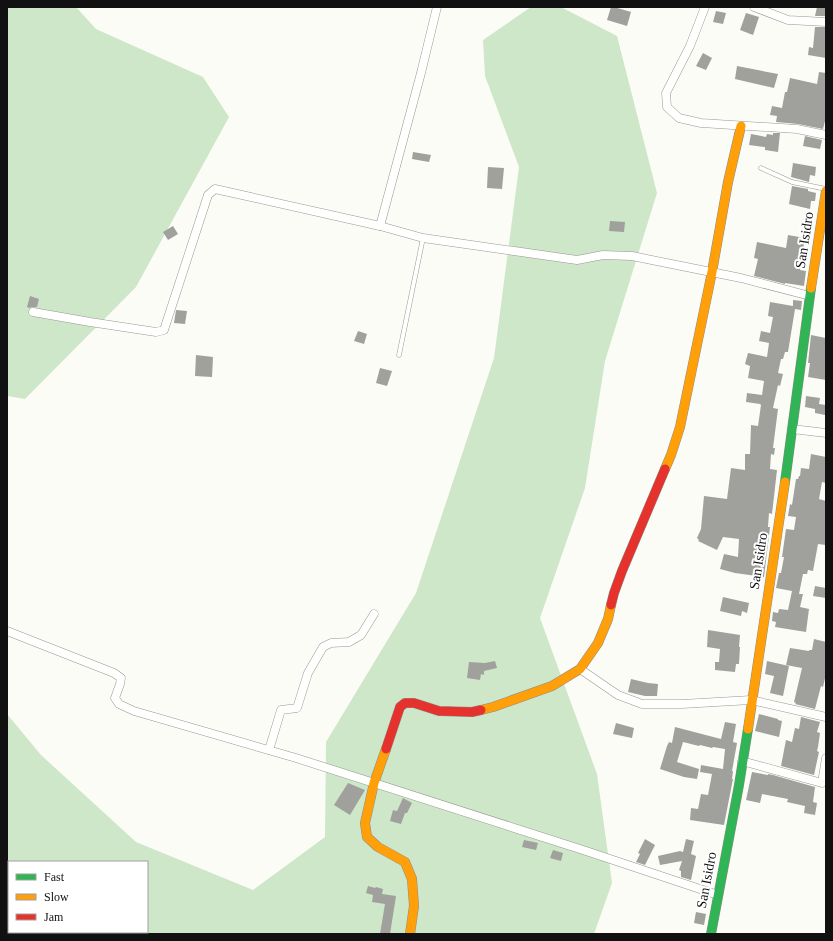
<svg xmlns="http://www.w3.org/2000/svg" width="833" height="941" viewBox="0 0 833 941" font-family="'Times New Roman',serif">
	<rect width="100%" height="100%" fill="#fcfcf7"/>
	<g fill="#cee7c8" fill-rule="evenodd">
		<path d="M7,7H76L96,29L203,77L229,117L136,287L25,399L7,396Z"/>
		<path d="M531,7H561L617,36L657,193L605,361L585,488L540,618L597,774L612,883L594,934H7V714L41,755L136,842L253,890L325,837L326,742L416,593L494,358L519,167L485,76L483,40ZM9,862H147V932H9Z"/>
	</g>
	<g fill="#a0a09c">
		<path d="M611,7H614L631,12L627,26L607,20Z"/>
		<path d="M817,7H826V16H815Z"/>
		<path d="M716,11L726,13L723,24L713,22Z"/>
		<path d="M746,13L759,17L753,35L740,30Z"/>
		<path d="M815,27H826V58L808,55L809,47L813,48Z"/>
		<path d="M703,53L712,58L706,70L696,66Z"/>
		<path d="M737,66L778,74L774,88L735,79Z"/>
		<path d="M819,72L826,73V117L823,129L798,124L776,122L777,116L770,115L772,106L782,108L785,92H787L790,78L817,84Z"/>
		<path d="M773,133H780L778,152L765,150V147L749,145L751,134L766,137L767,134L773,135Z"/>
		<path d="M805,136L822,140L820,149L803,146Z"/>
		<path d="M413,152L431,155L429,162L412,159Z"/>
		<path d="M793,163L816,167L815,176L810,175L809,182L791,177Z"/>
		<path d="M488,167L504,168L502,189L487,188Z"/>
		<path d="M792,186L808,189V191L816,193L815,201H811L810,209L789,204Z"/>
		<path d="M610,221L625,222L624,232L609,231Z"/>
		<path d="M173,226L178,234L168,240L163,232Z"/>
		<path d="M788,235L805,238L800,270L806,271L804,286L785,283V284L754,276L758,259L754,258L757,242L786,248Z"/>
		<path d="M30,296L39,299L37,307H32L29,308L27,307Z"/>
		<path d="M793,300L802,301L801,310L795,309L788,352H785L783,359H781L778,373L783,374L780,386L778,385L773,408L778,409L773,448H775L774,455L771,454L770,469L777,470L772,514L769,513L768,527H770L764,577L735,573L720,569L724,554L738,557L739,539L723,537L717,550L698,541L699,540L697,538L701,529L704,496L727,499L731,468L745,470V454H750L751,425L758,426L761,405L760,404L746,402L747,393L762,395L764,381L748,378L750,366L745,364L748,353L767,357L769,343L759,341L761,331L770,333L773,317L768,316L770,302L793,306Z"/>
		<path d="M176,310L187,311L185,324L174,323Z"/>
		<path d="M358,331L367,334L364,344L354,341Z"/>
		<path d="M811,335L826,338V380L808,377L810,363H808Z"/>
		<path d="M196,355L213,357L212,377L195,376Z"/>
		<path d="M380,368L392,371L387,386L376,383Z"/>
		<path d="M806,396L820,398L819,404L826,405L825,415L815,413V409L805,407Z"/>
		<path d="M811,454L826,457V483L822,482L819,499L826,501V545L818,544L813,571L808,570L807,574H803L799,594H803L800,607L809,609L806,632L775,627L776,622L772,621L773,612L778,613L779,609L788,610L792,591L776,588L779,573H781L784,557H782L786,529L794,530L796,517L788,516L790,504L792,505L796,479H798L799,476H800L801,468L809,469Z"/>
		<path d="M815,586L826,588V598L813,596Z"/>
		<path d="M723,597L749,603L747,613L742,611L741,616L720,611Z"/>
		<path d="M708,630L740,635L739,647H740L739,664H736L735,672L715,670V662H719L720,649L707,647Z"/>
		<path d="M814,639L826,642V674L823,687L821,686L815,709L795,704L796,703L794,702L802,668L786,665L790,648L809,651V650H812Z"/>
		<path d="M495,661L497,668L484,671V675L481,674L480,680L467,678L469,662L485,663Z"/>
		<path d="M767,661L789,666L783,696L770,693L774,676L765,674Z"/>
		<path d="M631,679L648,683L658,684L657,696H645L628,692Z"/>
		<path d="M759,714L778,719V720L782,721L779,737L755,731Z"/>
		<path d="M801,717L820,722L817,732L820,733L818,747L817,751L819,752L814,775L781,766L786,740L792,742L795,728L799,729Z"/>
		<path d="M725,722L736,724L733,742L737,743L732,771H733L732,779H733L732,784L724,825L690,820L691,808L698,809L701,794L708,795L712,774L700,772L701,765L723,769L725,749L713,747L712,748L700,745L699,746L683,742L677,762L699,769L697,779L684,777L660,769L667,746L669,742L672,743L675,727L721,739Z"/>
		<path d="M616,723L634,728L632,738L613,734Z"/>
		<path d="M752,772L768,775V774L773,775L815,787L813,802L817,803L815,815L804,813L805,806L787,802L788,799L762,794L760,803L746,800Z"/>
		<path d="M348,783L365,790L350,815L334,805Z"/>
		<path d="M403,798L412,803L407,813H405L401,824L390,821L393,810L397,811Z"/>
		<path d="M645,839L655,845L645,865L636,862L640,854L638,853Z"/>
		<path d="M686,839L694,841L691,854L696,856L691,880L681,877V871L679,870L682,861L660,865L658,856L680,851L683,852Z"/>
		<path d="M524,840L538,843L536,850L522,847Z"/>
		<path d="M553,850L563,853L561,861L550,858Z"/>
		<path d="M368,886L375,888L376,887L383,889L382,894L396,896L390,934H380L385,904L372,902L373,895L366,893Z"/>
		<path d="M696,912L706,914L704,925L694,923Z"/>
	</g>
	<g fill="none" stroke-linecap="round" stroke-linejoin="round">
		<g stroke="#979795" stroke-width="5">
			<g id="lane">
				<path d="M761,168L792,182L826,189"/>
				<path d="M399,355L423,238"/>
			</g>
		</g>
		<g stroke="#979795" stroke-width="9">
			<g id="street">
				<path d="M705,7L690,46L666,93L667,107L679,118L701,123L797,129L826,135"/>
				<path d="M754,7L788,20L826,22"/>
				<path d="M380,226L421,73L437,7"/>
				<path d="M33,312L90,322L156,332L164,330L208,195L215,189L380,226L423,238L577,260L603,255L632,256L741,278L810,296"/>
				<path d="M792,429L826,433"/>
				<path d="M7,631L114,673L121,678L120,684L115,698L119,704L134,711L296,758L583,850L718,895"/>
				<path d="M580,669L618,695L642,704H682L751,700L826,717"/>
				<path d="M269,750L281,710L297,708L308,673L323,647L331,643L349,642L361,635L374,614"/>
				<path d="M742,761L822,783L826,758"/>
			</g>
		</g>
		<g stroke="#8d8d8b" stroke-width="10">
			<g id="fast">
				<path d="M785,482L811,288"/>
				<path d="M711,934L739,785L748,729"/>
			</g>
		</g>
		<g stroke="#8d8d8b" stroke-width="10">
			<g id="slow">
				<path d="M811,288L826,191"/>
				<path d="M665,469L671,455L680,427L712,272L728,182L741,126"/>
				<path d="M481,710L493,707L552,686L580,669L598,643L608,619L611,605"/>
				<path d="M748,729L785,482"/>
				<path d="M386,749L374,783L365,823L367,837L378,847L405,862L412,879L414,906L410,934"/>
			</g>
		</g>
		<g stroke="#8d8d8b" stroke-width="10">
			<g id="jam">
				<path d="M611,605L614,593L622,571L665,469"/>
				<path d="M386,749L400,707L405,703H414L439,711L472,712L481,710"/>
			</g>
		</g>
		<use href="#lane" stroke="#fffffe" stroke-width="4"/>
		<use href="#street" stroke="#fffffe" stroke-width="8"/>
		<use href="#fast" stroke="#30b455" stroke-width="9"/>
		<use href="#slow" stroke="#ff9f0a" stroke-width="9"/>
		<use href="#jam" stroke="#e5322d" stroke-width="9"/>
	</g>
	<g text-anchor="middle" stroke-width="4" stroke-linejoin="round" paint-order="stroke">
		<g font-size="14" fill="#111" stroke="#fff">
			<text transform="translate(804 240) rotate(-81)" y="5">San Isidro</text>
			<text transform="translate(758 561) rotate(-81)" y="5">San Isidro</text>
			<text transform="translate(706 880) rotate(-79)" y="5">San Isidro</text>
		</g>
	</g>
	<rect width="833" height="941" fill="none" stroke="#111111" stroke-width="16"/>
	<rect x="8" y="861" width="140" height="72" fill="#ffffff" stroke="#a0a0a0"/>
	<rect x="16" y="874" width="20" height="6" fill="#30b455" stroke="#a0a0a0"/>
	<text x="44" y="881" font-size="12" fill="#111111">Fast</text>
	<rect x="16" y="894" width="20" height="6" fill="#ff9f0a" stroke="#a0a0a0"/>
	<text x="44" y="901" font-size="12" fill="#111111">Slow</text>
	<rect x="16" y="914" width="20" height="6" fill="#e5322d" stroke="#a0a0a0"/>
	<text x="44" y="921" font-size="12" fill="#111111">Jam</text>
</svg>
